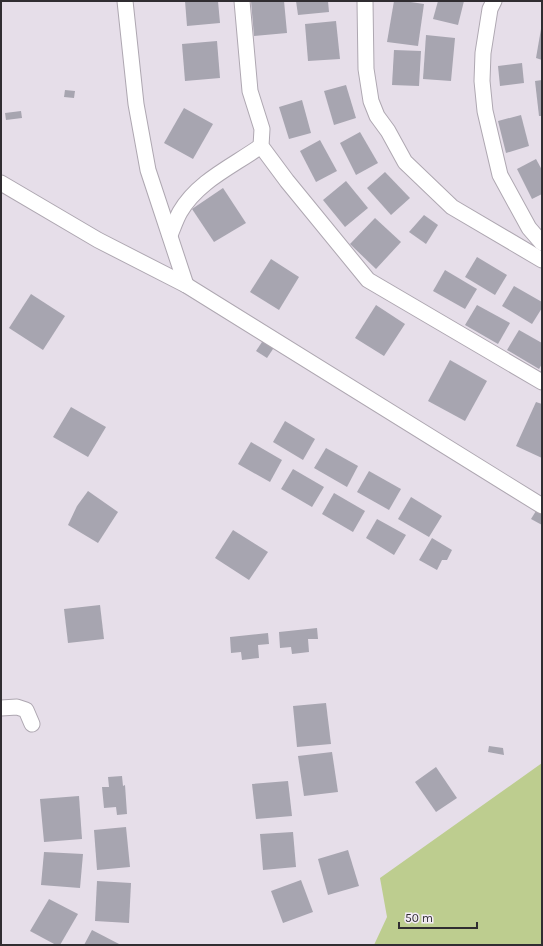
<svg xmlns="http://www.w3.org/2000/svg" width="543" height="946" viewBox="0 0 543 946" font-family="Karla,sans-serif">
	<rect width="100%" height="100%" fill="#e6dee9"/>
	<path fill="#bdcd8f" d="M542,763V945H374L387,917L380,878Z"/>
	<g fill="#a7a5b0">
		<path d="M185,1H218L220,23L187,26Z"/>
		<path d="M251,1H284L287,33L254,36Z"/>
		<path d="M296,1H328L329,12L298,15Z"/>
		<path d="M394,1H404L424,4L418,46L387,42Z"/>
		<path d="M438,1H464L458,25L433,19Z"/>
		<path d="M336,21L340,59L308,61L305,24Z"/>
		<path d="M541,29H542V60L536,58Z"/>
		<path d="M426,35L455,38L451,81L423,79Z"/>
		<path d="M217,41L220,78L185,81L182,44Z"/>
		<path d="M394,50L421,51L419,86L392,85Z"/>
		<path d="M522,63L524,83L500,86L498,66Z"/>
		<path d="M542,80V116H539L535,81Z"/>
		<path d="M346,85L356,118L334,125L324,91Z"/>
		<path d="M65,90L75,91L74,98L64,97Z"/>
		<path d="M302,100L311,133L289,139L279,107Z"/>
		<path d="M184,108L213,124L193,159L164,143Z"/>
		<path d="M21,111L22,118L6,120L5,113Z"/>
		<path d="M521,115L529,146L506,153L498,121Z"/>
		<path d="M360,132L378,163L356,175L340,143Z"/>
		<path d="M320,140L337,171L316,182L300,151Z"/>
		<path d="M536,159L542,170V194L532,199L517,169Z"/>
		<path d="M385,172L410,198L391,215L367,188Z"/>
		<path d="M346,181L368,208L345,227L323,200Z"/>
		<path d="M223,188L246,223L214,242L192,209Z"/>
		<path d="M424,215L438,225L426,244L409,232Z"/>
		<path d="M375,218L401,242L376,269L350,244Z"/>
		<path d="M477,257L507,275L495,295L465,277Z"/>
		<path d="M271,259L299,277L279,310L250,292Z"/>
		<path d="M445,270L477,289L465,309L433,291Z"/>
		<path d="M514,286L542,302V308L532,324L502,306Z"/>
		<path d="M31,294L65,316L43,350L9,328Z"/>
		<path d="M376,305L405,324L384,356L355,338Z"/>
		<path d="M477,305L510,323L498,344L465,325Z"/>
		<path d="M519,330L542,343V364L539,369L507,350Z"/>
		<path d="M264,339L275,346L267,358L256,351Z"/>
		<path d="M450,360L487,381L465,421L428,401Z"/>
		<path d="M536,402L542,404V458L516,446Z"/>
		<path d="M71,407L106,427L88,457L53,437Z"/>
		<path d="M285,421L315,439L303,460L273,442Z"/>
		<path d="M251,442L282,460L270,482L238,464Z"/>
		<path d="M326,448L358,466L347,487L314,468Z"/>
		<path d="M293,469L324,487L312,507L281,489Z"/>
		<path d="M369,471L401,489L389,510L357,492Z"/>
		<path d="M88,491L118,512L98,543L68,525L77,506Z"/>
		<path d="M334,493L365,511L353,532L322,514Z"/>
		<path d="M411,497L442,516L429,537L398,519Z"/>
		<path d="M536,511L542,514V525L531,519Z"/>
		<path d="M377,519L406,535L394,555L366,538Z"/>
		<path d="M233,530L268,552L249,580L215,558Z"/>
		<path d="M432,538L452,550L447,560H442L437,570L419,560Z"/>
		<path d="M100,605L104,639L68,643L64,609Z"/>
		<path d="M317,628L318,639H308L309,652L292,654L291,647L280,648L279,632Z"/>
		<path d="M268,633L269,644L258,645L259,658L242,660L241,652L231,653L230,637Z"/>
		<path d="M326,703L331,744L297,747L293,706Z"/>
		<path d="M489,746L503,748L504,755L488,752Z"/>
		<path d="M332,752L338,792L304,796L298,756Z"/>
		<path d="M436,767L457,798L436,812L415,782Z"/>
		<path d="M122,776L123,786L125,785L127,814L117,815L116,807L104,808L102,787H109L108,777Z"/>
		<path d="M288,781L292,816L256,819L252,784Z"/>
		<path d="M79,796L82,839L44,842L40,799Z"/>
		<path d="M126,827L130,867L97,870L94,830Z"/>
		<path d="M293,832L296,867L263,870L260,834Z"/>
		<path d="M348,850L359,886L328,895L318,859Z"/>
		<path d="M44,852L83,854L80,888L41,885Z"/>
		<path d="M301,880L313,912L283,923L271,891Z"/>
		<path d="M97,881L131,883L129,923L95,921Z"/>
		<path d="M49,899L78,914L60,945H56L30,931Z"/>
		<path d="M92,930L121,945H84Z"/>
	</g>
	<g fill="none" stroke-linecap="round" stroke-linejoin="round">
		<g stroke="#aea7b1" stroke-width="17">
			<g id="minor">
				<path d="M125,1L136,104L148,170L186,285"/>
				<path d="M242,1L250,91L262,129L261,146L287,181L368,280L542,382"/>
				<path d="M365,1L366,69L371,101L377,116L388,131L405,162L452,207L542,260"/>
				<path d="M494,1L490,9L483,53L482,81L485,111L500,175L529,228L542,243"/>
				<path d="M1,183L98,240L186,285L542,506"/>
				<path d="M170,235C173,228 176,219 180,212C198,181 233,166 261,146"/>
				<path d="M1,708L17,707L26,710L32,724"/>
			</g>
		</g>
		<use href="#minor" stroke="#fff" stroke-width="15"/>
	</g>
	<rect width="543" height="946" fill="none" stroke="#302d31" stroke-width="4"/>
	<path d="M399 922v6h78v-6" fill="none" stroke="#302d31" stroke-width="2"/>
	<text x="405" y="922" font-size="12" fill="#302d31" stroke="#f3ebf6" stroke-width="3" paint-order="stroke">50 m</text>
</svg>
